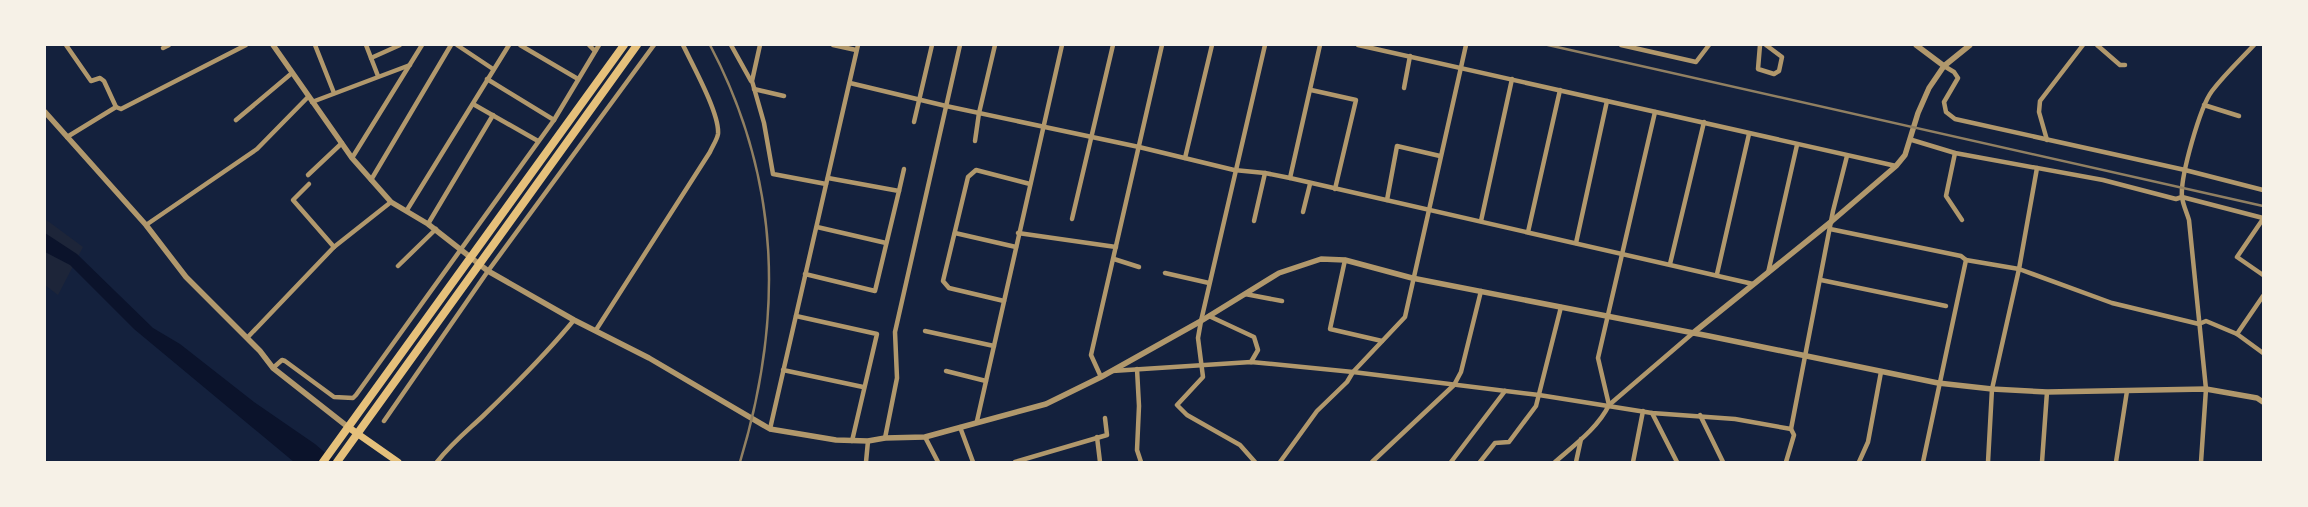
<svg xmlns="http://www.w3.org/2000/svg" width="2308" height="507" viewBox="0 0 2308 507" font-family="Spectral,serif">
	<rect width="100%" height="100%" fill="#14213d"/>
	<path fill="#1d2539" d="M45,219L83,247L58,295L45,285Z"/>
	<path fill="#0b132b" d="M45,233L77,254L153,328L180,344L254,402L315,444L336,462H294L134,329L70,265L45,252Z"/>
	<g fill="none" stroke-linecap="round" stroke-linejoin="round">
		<g stroke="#b1986c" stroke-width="4.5">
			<path d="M66,45L91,81L100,78L104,81L116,107"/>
			<path d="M315,45L334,93"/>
			<path d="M366,45L378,76"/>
			<path d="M457,45L493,69"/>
			<path d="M520,45L578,79"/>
			<path d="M589,45L595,51"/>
			<path d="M731,45L751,81"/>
			<path d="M760,45L752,81L764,123L773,174L826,184"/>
			<path d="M833,45L856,50"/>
			<path d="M1358,45L1896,166"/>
			<path d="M1621,45L1696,62L1709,45"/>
			<path d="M1760,45L1758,69L1774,74L1779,71L1782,57L1766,45"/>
			<path d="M2097,45L2120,65H2125"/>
			<path d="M163,48L169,45"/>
			<path d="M371,58L400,45"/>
			<path d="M1944,66L1954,72L1958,78L1944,102L1946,112L1955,119L2185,170L2263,190"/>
			<path d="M487,79L554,120"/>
			<path d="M850,83L946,106L1139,147L1234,170L1265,173L1290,178L1753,284"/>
			<path d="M1404,88L1410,56"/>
			<path d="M754,89L784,96"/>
			<path d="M1311,90L1356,100L1335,189"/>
			<path d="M312,102L410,65"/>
			<path d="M473,104L538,141"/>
			<path d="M2204,105L2239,116"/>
			<path d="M236,120L292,73"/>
			<path d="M914,122L932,45"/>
			<path d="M67,137L116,107L121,109L246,45"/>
			<path d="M1912,140L1955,153L2103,180L2176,199L2182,197L2263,218"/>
			<path d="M2047,140L2039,112L2040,101L2083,45"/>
			<path d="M975,141L979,113L995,45"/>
			<path d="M1955,153L1946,196L1962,220"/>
			<path d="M352,158L422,45"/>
			<path d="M1185,158L1212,45"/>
			<path d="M308,175L342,143"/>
			<path d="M1290,178L1320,45"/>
			<path d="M371,180L451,45"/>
			<path d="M309,184L293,200L334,247"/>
			<path d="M899,191L904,169"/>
			<path d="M1387,200L1397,146L1440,156"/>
			<path d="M407,210L509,45"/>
			<path d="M1303,212L1310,184"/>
			<path d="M1072,219L1113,45"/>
			<path d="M2263,219L2237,257L2263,275"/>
			<path d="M1254,221L1265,173"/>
			<path d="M1481,221L1512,79"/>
			<path d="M428,224L493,115"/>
			<path d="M146,225L257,149L308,97"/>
			<path d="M817,227L886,243"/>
			<path d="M1830,229L1961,256L1966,260L1923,462"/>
			<path d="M1528,232L1560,90"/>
			<path d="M955,233L1016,247"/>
			<path d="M1018,233L1116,247"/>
			<path d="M1576,243L1607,101"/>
			<path d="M1114,259L1139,267"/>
			<path d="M1345,260L1330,329L1382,341"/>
			<path d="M1966,260L2019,269L2112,303L2199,324L2206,321L2237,334L2263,353"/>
			<path d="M1670,264L1704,122"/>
			<path d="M398,266L436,229"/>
			<path d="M1165,273L1209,283"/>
			<path d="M1768,273L1797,145"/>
			<path d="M805,274L875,291L899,191L828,178"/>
			<path d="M1717,274L1749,134"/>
			<path d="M1821,280L1946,306"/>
			<path d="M1245,294L1282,301"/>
			<path d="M1004,301L949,288L943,281L968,177L976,170L1030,184"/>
			<path d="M796,316L877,334L852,441"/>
			<path d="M1209,316L1254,337L1258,350L1251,362"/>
			<path d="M596,330L710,152C712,147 717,140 718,134C720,114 692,64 683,45"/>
			<path d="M925,331L994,346"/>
			<path d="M2237,334L2263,296"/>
			<path d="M247,338L334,247L391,202"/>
			<path d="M273,368L282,360L285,361L334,397L353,398L356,395L554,120L599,45"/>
			<path d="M1137,369L1139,406L1137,450L1141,462"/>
			<path d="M783,370L863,387"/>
			<path d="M946,371L986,381"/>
			<path d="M1112,371L1251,362L1353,372L1539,395L1652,413L1735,419L1791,429"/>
			<path d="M1101,377L1091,355L1162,45"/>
			<path d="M1609,405L1598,358L1655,112"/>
			<path d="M1652,413L1677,462"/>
			<path d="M1700,415L1723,462"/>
			<path d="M384,421L488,271L654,45"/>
			<path d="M977,421L1062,45"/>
			<path d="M960,427L973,462"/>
			<path d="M770,429L858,45"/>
			<path d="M925,437L938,462"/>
			<path d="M1097,437L1100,462"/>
			<path d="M885,438L897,378L895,332L960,45"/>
			<path d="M437,462C452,443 466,432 483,416C515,385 546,354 574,320"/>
			<path d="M866,462L868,441"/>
			<path d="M1015,462L1107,435L1105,418"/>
			<path d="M1255,462L1240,445L1187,415L1177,405L1203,377L1198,338L1201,321L1265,45"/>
			<path d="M1280,462L1317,411L1347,382L1353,372L1405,317L1466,45"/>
			<path d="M1372,462L1454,385L1461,372L1481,291"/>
			<path d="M1451,462L1505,391"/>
			<path d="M1480,462L1495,443L1509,442L1536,406L1561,307"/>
			<path d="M1555,462C1573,446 1598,428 1609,405L1693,333"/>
			<path d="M1576,462L1581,439"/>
			<path d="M1633,462L1643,411"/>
			<path d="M1786,462L1794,435L1791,429L1833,211L1847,156"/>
			<path d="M1859,462L1868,442L1881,372"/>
			<path d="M1988,462L1992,389L2019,269L2037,168"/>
			<path d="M2042,462L2047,392"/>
			<path d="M2116,462L2127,391"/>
			<path d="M2201,462L2206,389L2189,220C2187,213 2183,205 2182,197C2180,177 2200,107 2212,91C2225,74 2240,60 2254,45"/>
		</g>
		<g stroke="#b1986c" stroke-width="5.5">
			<path d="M273,45L352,158L391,202L428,224L488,271L574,320L649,358L770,429L836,440L868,441L885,438L925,437L1046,404L1101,377L1201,321L1279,273L1321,259L1345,260L1412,278L1709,336L1938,383L1992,389L2047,392L2206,389L2257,398L2263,402"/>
			<path d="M1916,45L1944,66"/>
			<path d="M45,112L146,225L186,277L260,351L273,368L348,427"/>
			<path d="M1693,333L1832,221L1896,166L1905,155L1918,113L1929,88L1944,66L1970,45"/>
		</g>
		<path stroke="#e5c07b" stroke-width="7" d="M348,427L398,462"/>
		<g stroke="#e5c07b" stroke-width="8">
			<path d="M323,462L624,45"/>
			<path d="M337,462L637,45"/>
		</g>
		<g stroke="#918062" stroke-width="2.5">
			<path d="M710,45C781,180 784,317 740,462"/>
			<path d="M1548,45L2263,206"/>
		</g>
	</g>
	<rect width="2308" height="507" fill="none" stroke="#f6f1e7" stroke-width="92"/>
</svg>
